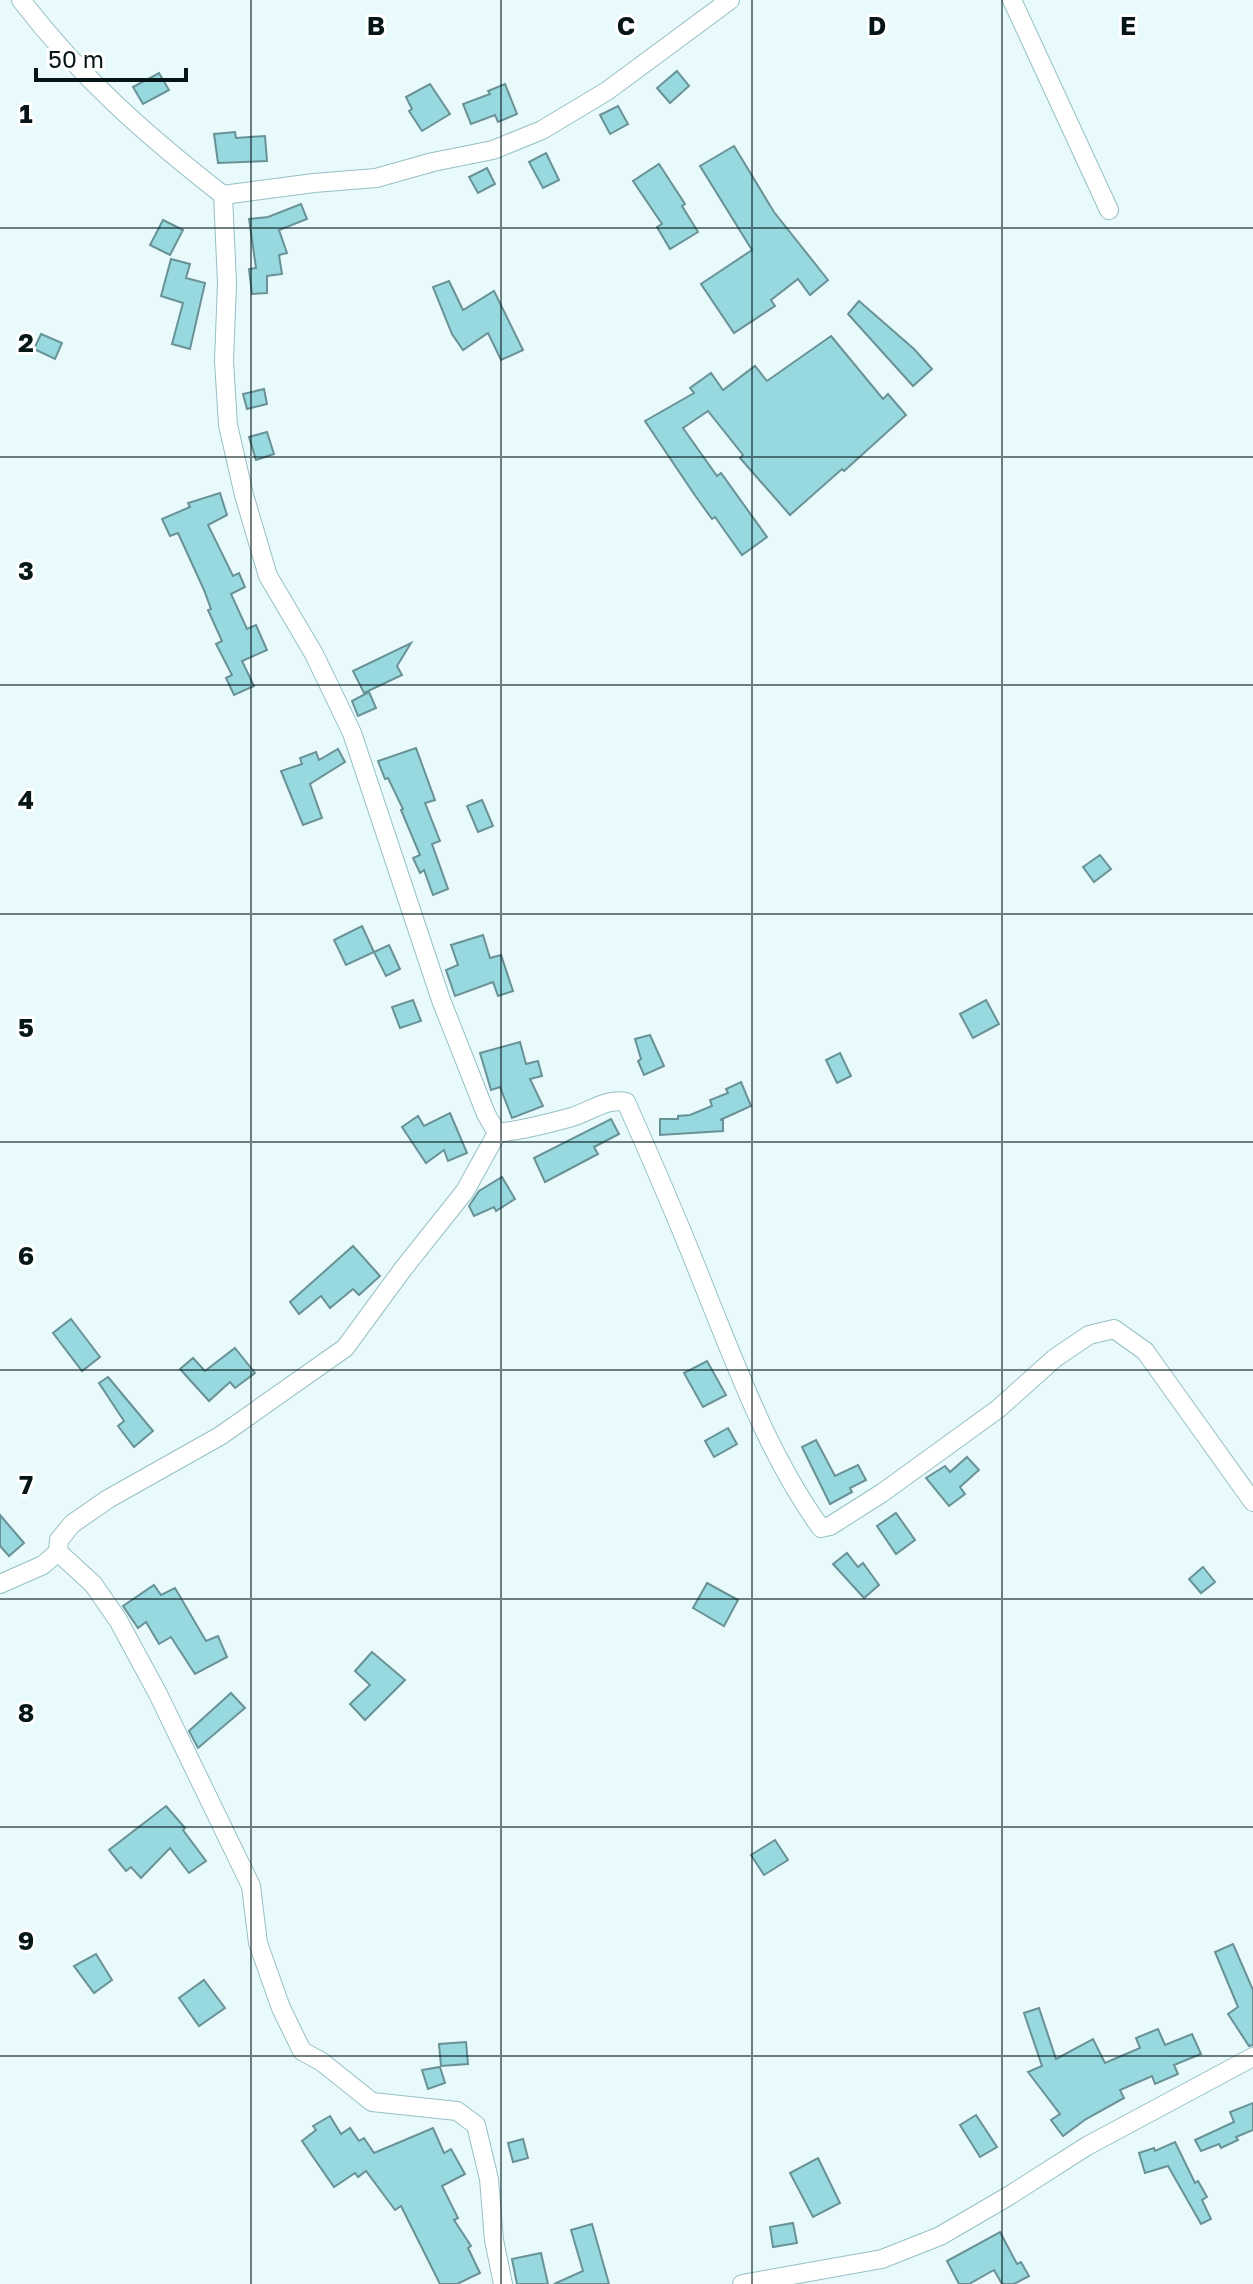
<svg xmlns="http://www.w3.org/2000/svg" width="1253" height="2284" viewBox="0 0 1253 2284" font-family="'Golos Text',sans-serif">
	<rect width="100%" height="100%" fill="#e9fafc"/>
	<g fill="#98d9e0" stroke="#699297" stroke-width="2">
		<path d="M677,71L689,86L670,103L657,88Z"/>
		<path d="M159,73L169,90L143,104L133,87Z"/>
		<path d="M430,84L450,114L422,131L409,111L412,109L406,97Z"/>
		<path d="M505,84L517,114L498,122L495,115L471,124L463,104L490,94L488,91Z"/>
		<path d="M618,106L628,124L610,134L600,115Z"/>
		<path d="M235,132L236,138L265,136L267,161L218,163L214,134Z"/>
		<path d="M734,146L774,212L828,280L810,295L798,279L771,300L775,306L734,333L701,284L752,250L700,166Z"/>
		<path d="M546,153L559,180L543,188L529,162Z"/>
		<path d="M659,164L685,204L682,206L698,232L670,249L657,227L662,224L633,181Z"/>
		<path d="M487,168L495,184L478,193L469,177Z"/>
		<path d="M301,204L307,219L279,230L287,253L279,255L282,274L267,276V293L252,294L249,269L256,268L249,219L268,217Z"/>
		<path d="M163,220L183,230L170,255L150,245Z"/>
		<path d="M171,259L190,264L186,278L205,283L190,349L172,344L183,303L161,296Z"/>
		<path d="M449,281L463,310L494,291L523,350L501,360L488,333L463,350L452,334L433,287Z"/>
		<path d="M859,301L914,349L932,369L913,386L848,314Z"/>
		<path d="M41,334L62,343L55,359L34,349Z"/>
		<path d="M831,336L883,399L888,394L906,415L844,471L842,469L790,515L740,458L743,455L708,411L683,428L717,476L721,473L767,537L742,555L715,517L712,519L694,494L645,421L694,393L690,388L711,373L723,390L755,366L767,381Z"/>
		<path d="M264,389L267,404L247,409L243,394Z"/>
		<path d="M267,432L274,454L256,460L249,437Z"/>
		<path d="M220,493L227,515L208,525L233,576L239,573L245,587L231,594L247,629L256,625L267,650L242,661L254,686L234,695L226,678L232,675L216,644L222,641L208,610L211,609L204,590L178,533L170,536L162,519L190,507L188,503Z"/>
		<path d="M411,643L397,666L402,675L364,693L353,671Z"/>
		<path d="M369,692L376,708L358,716L352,701Z"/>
		<path d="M416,748L435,800L425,803L440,841L432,844L448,889L433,895L424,870L420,873L413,858L420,855L401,810L403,809L388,778L385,779L378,761Z"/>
		<path d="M338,749L345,762L310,784L322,818L303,825L281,771L302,764L300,758L316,752L319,760Z"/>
		<path d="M482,800L493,826L478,832L467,806Z"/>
		<path d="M1100,855L1111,869L1094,882L1083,867Z"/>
		<path d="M362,926L374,952L346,965L334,940Z"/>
		<path d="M483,935L490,958L501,955L513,991L498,996L493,982L455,996L446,970L458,965L451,945Z"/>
		<path d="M389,945L400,969L386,976L374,952Z"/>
		<path d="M413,1000L421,1021L400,1028L392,1007Z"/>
		<path d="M986,1000L999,1024L973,1038L960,1014Z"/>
		<path d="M650,1035L664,1066L644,1075L638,1061L641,1059L635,1039Z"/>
		<path d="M520,1042L526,1064L538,1061L542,1076L530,1079L543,1106L512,1118L500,1087L491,1090L480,1053Z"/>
		<path d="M840,1053L851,1076L837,1083L826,1060Z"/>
		<path d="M741,1082L751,1106L720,1120H723V1131L660,1135V1119H678V1116L690,1115L712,1106L710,1100L728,1093L726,1089Z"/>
		<path d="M450,1113L467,1153L448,1161L444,1150L426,1163L402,1127L418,1116L424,1126Z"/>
		<path d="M611,1119L619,1134L594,1147L598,1154L545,1182L534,1158Z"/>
		<path d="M502,1177L515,1199L496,1211L494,1207L474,1216L469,1206L479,1191Z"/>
		<path d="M353,1246L380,1276L359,1295L353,1289L330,1308L321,1296L299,1314L290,1302Z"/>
		<path d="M71,1319L100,1357L82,1371L53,1333Z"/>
		<path d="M235,1348L255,1373L235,1388L230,1382L209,1401L180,1369L193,1358L205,1371Z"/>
		<path d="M707,1361L726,1395L703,1407L684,1373Z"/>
		<path d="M108,1377L153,1431L134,1447L118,1426L124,1421L99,1383Z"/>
		<path d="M728,1428L737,1444L714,1457L705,1441Z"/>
		<path d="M816,1440L835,1476L858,1465L866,1480L850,1488L852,1492L830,1504L802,1447Z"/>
		<path d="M967,1457L979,1470L960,1487L965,1494L949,1506L926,1478L945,1466L950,1472Z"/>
		<path d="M896,1513L915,1540L896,1554L877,1526Z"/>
		<path d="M0,1515L24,1543L9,1556L0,1546Z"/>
		<path d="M847,1553L858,1567L863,1563L879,1585L864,1598L833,1564Z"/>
		<path d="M1203,1567L1215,1582L1201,1593L1189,1579Z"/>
		<path d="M707,1583L738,1600L724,1626L693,1608Z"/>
		<path d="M154,1585L161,1595L175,1588L206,1641L218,1636L227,1657L195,1674L171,1637L159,1644L146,1622L138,1628L123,1606Z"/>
		<path d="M372,1652L405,1680L365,1720L350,1704L370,1685L355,1671Z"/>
		<path d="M231,1693L245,1708L198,1748L189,1731Z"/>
		<path d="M166,1806L185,1828L183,1830L206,1861L189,1873L170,1848L141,1878L131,1867L126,1871L109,1850Z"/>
		<path d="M775,1840L788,1860L764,1875L751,1855Z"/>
		<path d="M1233,1944L1253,1990V2045L1249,2046L1228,2014L1238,2007L1215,1952Z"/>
		<path d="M96,1954L112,1980L94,1993L74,1966Z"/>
		<path d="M204,1980L225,2008L199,2026L179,1998Z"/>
		<path d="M1039,2008L1056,2059L1093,2039L1105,2063L1140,2048L1136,2038L1158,2029L1165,2045L1192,2034L1201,2054L1174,2065L1178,2074L1155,2084L1152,2076L1120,2090L1124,2098L1086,2119L1063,2136L1051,2120L1060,2114L1028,2072L1042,2066L1024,2013Z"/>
		<path d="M466,2042L468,2064L441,2066L439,2044Z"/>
		<path d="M440,2067L445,2083L428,2089L422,2070Z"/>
		<path d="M1253,2103V2130L1236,2137L1238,2140L1221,2148L1219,2144L1201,2151L1195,2140L1234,2122L1230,2112Z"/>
		<path d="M976,2115L997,2147L980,2157L960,2125Z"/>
		<path d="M330,2116L341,2134L350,2128L359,2141L364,2138L374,2153L433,2128L444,2153L451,2149L465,2174L442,2186L458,2218L454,2220L471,2246L468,2248L480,2273L457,2284H440L401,2206L395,2210L366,2171L358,2177L355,2173L334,2187L302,2141L316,2130L313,2126Z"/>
		<path d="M523,2139L528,2158L513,2162L508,2143Z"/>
		<path d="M1175,2142L1195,2183L1198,2181L1207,2197L1202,2200L1211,2219L1201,2224L1168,2166L1145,2173L1139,2153L1154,2148L1155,2151Z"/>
		<path d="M818,2158L840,2203L813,2217L790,2173Z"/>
		<path d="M793,2223L797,2243L773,2247L770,2227Z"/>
		<path d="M592,2224L609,2284H554L583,2271L571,2230Z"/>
		<path d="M1000,2232L1017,2264L1021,2262L1029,2276L1014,2284H1002L994,2270L969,2284H959L947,2261Z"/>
		<path d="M541,2253L548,2284H517L512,2259Z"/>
	</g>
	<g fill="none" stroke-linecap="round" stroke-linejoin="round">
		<g stroke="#95c0c5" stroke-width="20">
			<g id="minor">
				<path d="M21,0C80,77 147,136 223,195L314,183L376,178L433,162L493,150L542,130L607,91L730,0"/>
				<path d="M1012,0L1109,210"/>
				<path d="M497,1133C523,1130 547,1124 572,1117C591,1111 607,1098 626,1102C655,1167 683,1232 709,1299C741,1378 771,1459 821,1528L830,1526L882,1493L998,1409L1055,1358L1089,1335L1114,1329L1145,1351L1253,1502"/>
				<path d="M58,1552L59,1540L72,1524L108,1499L220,1436L345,1348L403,1269L465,1191L497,1133L486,1114L441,1000L352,733L314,654L268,576L244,495L228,425L224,361L227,283L223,195"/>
				<path d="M0,1584L43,1565L58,1552L93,1584L118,1620L158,1694L251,1886L258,1943L281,2008L302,2051L322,2062L372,2102L457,2111L476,2125L489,2179L494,2240L503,2284"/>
				<path d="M742,2284L882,2259L940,2236L1007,2197L1087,2146L1253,2057"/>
			</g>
		</g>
		<use href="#minor" stroke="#fff" stroke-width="18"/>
	</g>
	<path fill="none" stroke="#061618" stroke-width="2" stroke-opacity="0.55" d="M251,0V2284M501,0V2284M752,0V2284M1002,0V2284M0,228H1253M0,457H1253M0,685H1253M0,914H1253M0,1142H1253M0,1370H1253M0,1599H1253M0,1827H1253M0,2056H1253"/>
	<g font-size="26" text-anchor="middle" font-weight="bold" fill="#061618" stroke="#fff" stroke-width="6" stroke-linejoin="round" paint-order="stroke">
		<text x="376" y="35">B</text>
		<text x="626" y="35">C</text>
		<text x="877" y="35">D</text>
		<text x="1128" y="35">E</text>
		<text x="26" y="123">1</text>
		<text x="26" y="352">2</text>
		<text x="26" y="580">3</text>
		<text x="26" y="809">4</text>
		<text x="26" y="1037">5</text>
		<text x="26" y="1265">6</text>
		<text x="26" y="1494">7</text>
		<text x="26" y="1722">8</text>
		<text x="26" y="1950">9</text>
	</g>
	<path d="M36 68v12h150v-12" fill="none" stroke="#061618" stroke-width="4"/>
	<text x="48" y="68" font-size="24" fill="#061618" stroke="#ffffff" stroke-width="6" paint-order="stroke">50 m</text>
</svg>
